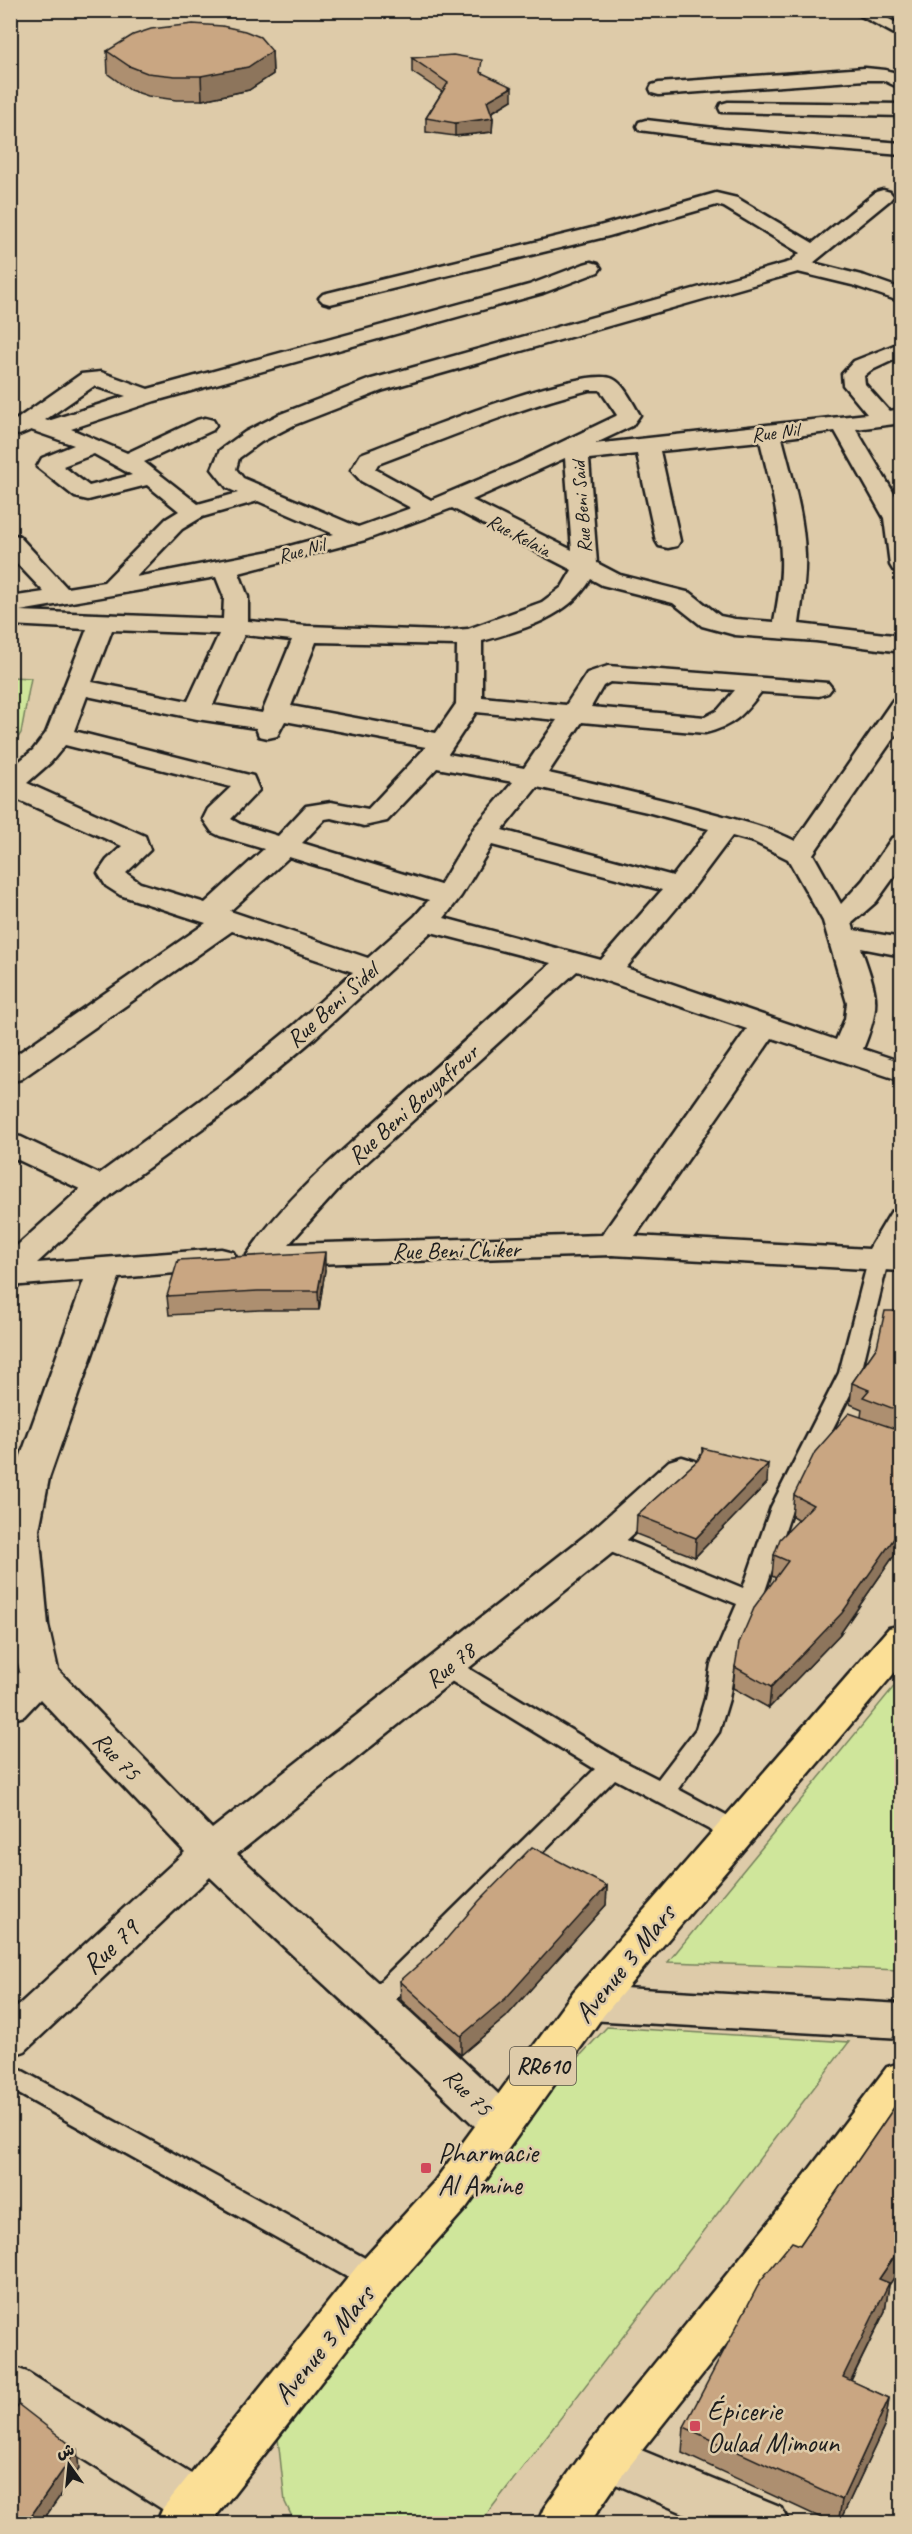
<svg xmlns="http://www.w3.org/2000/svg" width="912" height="2534" viewBox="0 0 912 2534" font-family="Caveat,'Playpen Sans Arabic',sans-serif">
	<rect width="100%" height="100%" fill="#decba9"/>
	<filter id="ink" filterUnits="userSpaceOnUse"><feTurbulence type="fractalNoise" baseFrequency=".0167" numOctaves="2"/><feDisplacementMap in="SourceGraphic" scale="12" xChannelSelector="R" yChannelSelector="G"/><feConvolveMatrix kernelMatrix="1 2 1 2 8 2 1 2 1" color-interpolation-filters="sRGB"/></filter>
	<g filter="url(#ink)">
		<g fill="#cfe69b" stroke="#76815c" stroke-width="1.5">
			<path d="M11,677L31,678L21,733L11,749Z"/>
			<path d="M901,1678V1970L668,1962Z"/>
			<path d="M607,2027L849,2042L480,2523H295L285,2502L275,2411L450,2195Z"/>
		</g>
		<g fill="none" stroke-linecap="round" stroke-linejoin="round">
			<g stroke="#1c1c1c" stroke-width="5">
				<g id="service">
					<path d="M878,1254L885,1256L888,1261L861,1373L793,1507L762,1600L735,1664L729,1699L719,1732L678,1789L743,1824L747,1831L743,1838L734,1841L725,1838L615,1779L383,2012L374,2015L365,2012L361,2004L365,1996L595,1769L438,1673L435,1667L438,1661L447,1658L456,1661L621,1760L658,1779L696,1729L705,1699L711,1664L737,1604L596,1546L592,1540L596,1534L604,1532L612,1534L743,1588L771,1507L839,1373L868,1261L871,1256Z"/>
					<path d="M10,2064L385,2269L389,2278L385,2287L375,2291L365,2287L10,2089Z"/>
				</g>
			</g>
			<g stroke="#1c1c1c" stroke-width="5">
				<g id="minor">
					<path d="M850,10H872L902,26V38Z"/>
					<path d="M865,68L885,70L900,74L902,89L883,80H865L659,95L652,93L650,89L652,85L659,83Z"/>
					<path d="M728,102L902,104V116L721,112L719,108L721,104Z"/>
					<path d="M646,120L723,129L902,143V155L723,141L639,130L637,126L639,122Z"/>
					<path d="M883,190L890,192L893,196L890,200L813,263L865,276L902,289V302L852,285L798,272L384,390L294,425L261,442L239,458L236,469L243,478L358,527L411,508L361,481L351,470L361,454C401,439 582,364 613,379C625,385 633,404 640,415L632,426L594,444L867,414L843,385L842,374L854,361L902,342V356L870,371L864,376L865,384L889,411L902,409V423L856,429L902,507V572L893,570L890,565L884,518L835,431L782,438C792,477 804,515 805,555C806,579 802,601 799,624L902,636V652L816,641L735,635L702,626L673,603L602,585L591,579C569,617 522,630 482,641V697L566,705L587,673L608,666L828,683L832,688L828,693L819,696L761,692C743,715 734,726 705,733L582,722L548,773C603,785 658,798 712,813C741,821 768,827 795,841L893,700L902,698V726L813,854L841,904L863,880L892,838L902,836V866L876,902L852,923L854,930L902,938V956L861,948C877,995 882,1002 863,1049L902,1062V1081L772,1038L635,1236L869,1249L891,1212L902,1209V1271L612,1255L278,1265L251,1262L247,1255C282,1202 333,1159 380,1117C437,1066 494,1015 551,963L431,932L315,1038L243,1099L112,1194L37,1263L221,1249L233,1252L237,1259L233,1266L221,1269L119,1278L49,1478L39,1530L48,1625L58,1670L212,1829L591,1531L669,1461L682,1457L695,1461L700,1469L695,1477L617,1549L237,1854C329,1940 425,2023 516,2111L523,2124L516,2137L501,2142L486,2137C396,2048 301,1965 210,1877L25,2051L10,2056V2013L185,1852L40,1699L24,1716L10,1720V1682L20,1672L10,1626V1492L13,1478L84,1280L10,1286V1252L80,1189L10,1156V1135L21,1137L99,1174L221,1085L293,1026L353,972L232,931L21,1079L10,1082V1059L206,923L120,895L106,886L98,873L107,860L122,846L10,796V769L33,750L46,733L87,629L10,625V597L44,592L10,556V534L19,536L67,588L104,582L166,519L179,511L147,485L88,500L75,497L37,467L42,458L74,445L31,430L19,435L11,433L10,424L81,374L101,372L148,389L529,285L584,264L591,262L598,264L601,268L598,272L543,293L155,401L71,429L127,453L197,420L205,418L213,420L216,425L213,430L144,462L198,504L238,493L227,488L212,469L220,450L245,432L278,415L368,380L790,262L800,253L724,207L717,205L609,236L330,304L323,302L319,298L323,294L596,227L716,193L737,198L813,243L876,192ZM94,386L126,396L48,421L45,420ZM589,390H600L617,415L616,416L518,463L431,500L375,469L378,464C448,438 517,408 589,390ZM760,441C769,479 780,517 781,557C782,579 778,601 774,622L735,619L720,616L691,593L620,575L597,563L589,459L637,454L656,541L659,546L668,548L677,546L680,541L660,451ZM94,454L132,475L89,486L63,466ZM565,458L572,550L472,500ZM258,501L334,534L271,551L136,577L182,529L202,517ZM452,508L572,570L562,587L542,602L468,629L440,631L307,626L248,621V597L239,573L365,540ZM216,577L224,597L223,619L20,611ZM112,630L219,634L188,701L92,682ZM244,635L292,640L262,713L213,705ZM316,642L457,645L456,704L436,733L291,706ZM610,682L735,690L718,710L705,717L591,707L603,686ZM87,696L197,719L256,728L259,736L268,738L277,736L285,721L426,747L368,809L331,802L306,806L278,836L240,824L231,819L259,790L253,776L74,731ZM476,712L557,720L524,768L448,754ZM65,745L231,787L208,809L203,819L212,832L220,836L264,849L205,903L140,883L126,873L150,850L145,836L27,783L51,762ZM437,768L513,782L474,828L440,885L302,843L325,819L331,818L364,826L387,821ZM537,787L647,812L709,829L673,876L502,830ZM732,836L754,842L788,859L823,921L847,1003L845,1019L836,1040L626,968L690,892ZM492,845L662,890L601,960L444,918L461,896ZM289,857L429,900L415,916L368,958L230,911ZM577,971L747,1029L602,1235L289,1244L343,1184Z"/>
					<path d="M589,1986L902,2004V2038L589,2020L574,2015L568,2003L574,1991Z"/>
					<path d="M10,2366L27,2372L212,2487L219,2503L212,2519C198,2524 192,2524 178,2519L10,2413Z"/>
					<path d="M607,2436L782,2508L789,2524H709L590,2473L583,2458L590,2443Z"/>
				</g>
			</g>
			<g stroke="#1c1c1c" stroke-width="5">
				<g id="primary">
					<path d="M902,1625V1664L604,2015L466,2208L391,2292L210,2524H156L163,2508L359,2264L434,2182L574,1991L889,1628Z"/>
					<path d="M902,2062V2113L806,2244L624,2473L589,2524H537L544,2508L590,2443L774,2216L887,2067Z"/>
				</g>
			</g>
			<use href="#service" fill="#decba9" fill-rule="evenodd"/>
			<use href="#minor" fill="#decba9" fill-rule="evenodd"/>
			<use href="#primary" fill="#fbdf96" fill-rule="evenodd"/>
		</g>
		<g fill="#ad8f70" stroke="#1c1c1c" stroke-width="1.5">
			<path d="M107,51H272L273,74L249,90L202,100H176L148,96L130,90L108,74Z"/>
			<path d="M412,58L482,73L512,100L491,113L493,118L492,132L455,136L426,132V118L442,92L412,72Z"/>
			<path d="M325,1270L319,1310H259L169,1315L167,1296Z"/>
			<path d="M902,1311V1544L840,1634L769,1708L733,1688L735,1667L776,1578L772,1576L774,1555L799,1520L792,1516L794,1495L861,1417L862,1409L850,1404L852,1383Z"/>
			<path d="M702,1448L767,1483L695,1557L636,1534L637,1515L698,1460L702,1453Z"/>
			<path d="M607,1886L606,1905L506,2017L461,2055L401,2000L400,1981Z"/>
			<path d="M902,2096V2266L889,2285L885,2311L851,2381L889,2398L885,2425L839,2523H832L682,2453L684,2427L800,2245Z"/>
			<path d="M10,2416L79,2469L41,2523H10Z"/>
		</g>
		<g fill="#8d745b" stroke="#1c1c1c" stroke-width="1.5">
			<path d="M272,51L273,74L249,90L202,100L201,76Z"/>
			<path d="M512,87V100L487,115V101Z"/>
			<path d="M493,118L492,132L455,136V123Z"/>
			<path d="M325,1252V1270L319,1310L318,1291Z"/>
			<path d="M768,1464L767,1483L695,1557L696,1538Z"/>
			<path d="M902,1527V1544L840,1634L769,1708L771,1687Z"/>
			<path d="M607,1886L606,1905L506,2017L461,2055V2036Z"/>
			<path d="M902,2245V2266L889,2285L885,2311L839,2404L843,2377L879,2279Z"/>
			<path d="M889,2398L885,2425L839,2523H838L842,2500Z"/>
			<path d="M77,2450L79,2469L41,2523H26Z"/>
		</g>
		<g fill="#c9a682" stroke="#1c1c1c" stroke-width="1.5">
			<path d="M193,24L222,26L245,31L260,37L272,51L248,67L201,76H175L147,73L129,66L107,51L133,35L151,29Z"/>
			<path d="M453,55L482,60L480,72L512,87L487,101L493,118L455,123L426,118L448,83L412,58Z"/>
			<path d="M325,1252L318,1291H258L167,1296L178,1260Z"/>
			<path d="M885,1311H902V1412L863,1397L869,1390L852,1383L877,1347Z"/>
			<path d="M849,1413L902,1431V1527L842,1613L771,1687L735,1667L739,1643L755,1606L788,1561L774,1555L780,1539L813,1505L794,1495L815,1452Z"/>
			<path d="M702,1448L768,1464L696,1538L637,1515L698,1460L703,1451Z"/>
			<path d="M532,1847L607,1886L506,1998L461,2036L400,1981L443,1943L479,1901Z"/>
			<path d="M902,2096V2245L879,2279L889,2283L843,2377L889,2398L842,2500L684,2427L761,2280L792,2242L800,2245Z"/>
			<path d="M19,2405L77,2450L26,2523H22L10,2516V2416Z"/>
		</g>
	</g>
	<g fill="#d1495b" stroke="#decba9" stroke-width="2">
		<rect x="420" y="2162" width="12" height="12" rx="3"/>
		<rect x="689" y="2420" width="12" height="12" rx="3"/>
	</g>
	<g text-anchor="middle" stroke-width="5" stroke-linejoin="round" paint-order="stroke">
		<g font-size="20" fill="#1c1c1c" stroke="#decba9">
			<text transform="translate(775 432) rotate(-7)" y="7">Rue Nil</text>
			<text transform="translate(581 507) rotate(-94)" y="7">Rue Beni Said</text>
			<text transform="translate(519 535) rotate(28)" y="7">Rue Kelaia</text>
			<text transform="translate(301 550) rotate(-15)" y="7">Rue Nil</text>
		</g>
		<rect fill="#decba9" stroke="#565046" stroke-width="1.5" x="510" y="2047" width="66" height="38" rx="4.5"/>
		<g font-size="22" font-weight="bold" fill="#1c1c1c">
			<text x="543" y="2074">RR610</text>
		</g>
		<g font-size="24" fill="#1c1c1c" stroke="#decba9">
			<text transform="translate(332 1005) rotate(-42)" y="8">Rue Beni Sidel</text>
			<text transform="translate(413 1104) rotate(-42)" y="8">Rue Beni Bouyafrour</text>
			<text transform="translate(456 1250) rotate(-1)" y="8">Rue Beni Chiker</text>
			<text transform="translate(450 1665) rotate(-39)" y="8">Rue 78</text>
			<text transform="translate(117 1756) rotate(46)" y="8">Rue 75</text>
			<text transform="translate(468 2092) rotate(44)" y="8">Rue 75</text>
		</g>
		<g font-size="28" fill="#1c1c1c" stroke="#decba9">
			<text transform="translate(110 1946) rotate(-43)" y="10">Rue 79</text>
			<text transform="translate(624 1963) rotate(-51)" y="10">Avenue 3 Mars</text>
			<text transform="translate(323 2344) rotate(-51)" y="10">Avenue 3 Mars</text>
		</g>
		<g font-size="28" fill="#1c1c1c" stroke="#decba9" text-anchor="start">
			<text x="438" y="2162">Pharmacie<tspan x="438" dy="32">Al Amine</tspan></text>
			<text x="707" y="2420">Épicerie<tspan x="707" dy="32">Oulad Mimoun</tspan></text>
		</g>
	</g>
	<rect width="912" height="2534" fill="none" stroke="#decba9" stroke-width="36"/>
	<rect x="18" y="18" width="876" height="2498" fill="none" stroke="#1c1c1c" stroke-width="2" filter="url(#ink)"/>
	<g transform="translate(69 2465) rotate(345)" stroke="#decba9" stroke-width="4.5" paint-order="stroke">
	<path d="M0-4.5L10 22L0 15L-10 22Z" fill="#1c1c1c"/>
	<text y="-9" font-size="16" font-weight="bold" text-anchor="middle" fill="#1c1c1c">ش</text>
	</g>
</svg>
